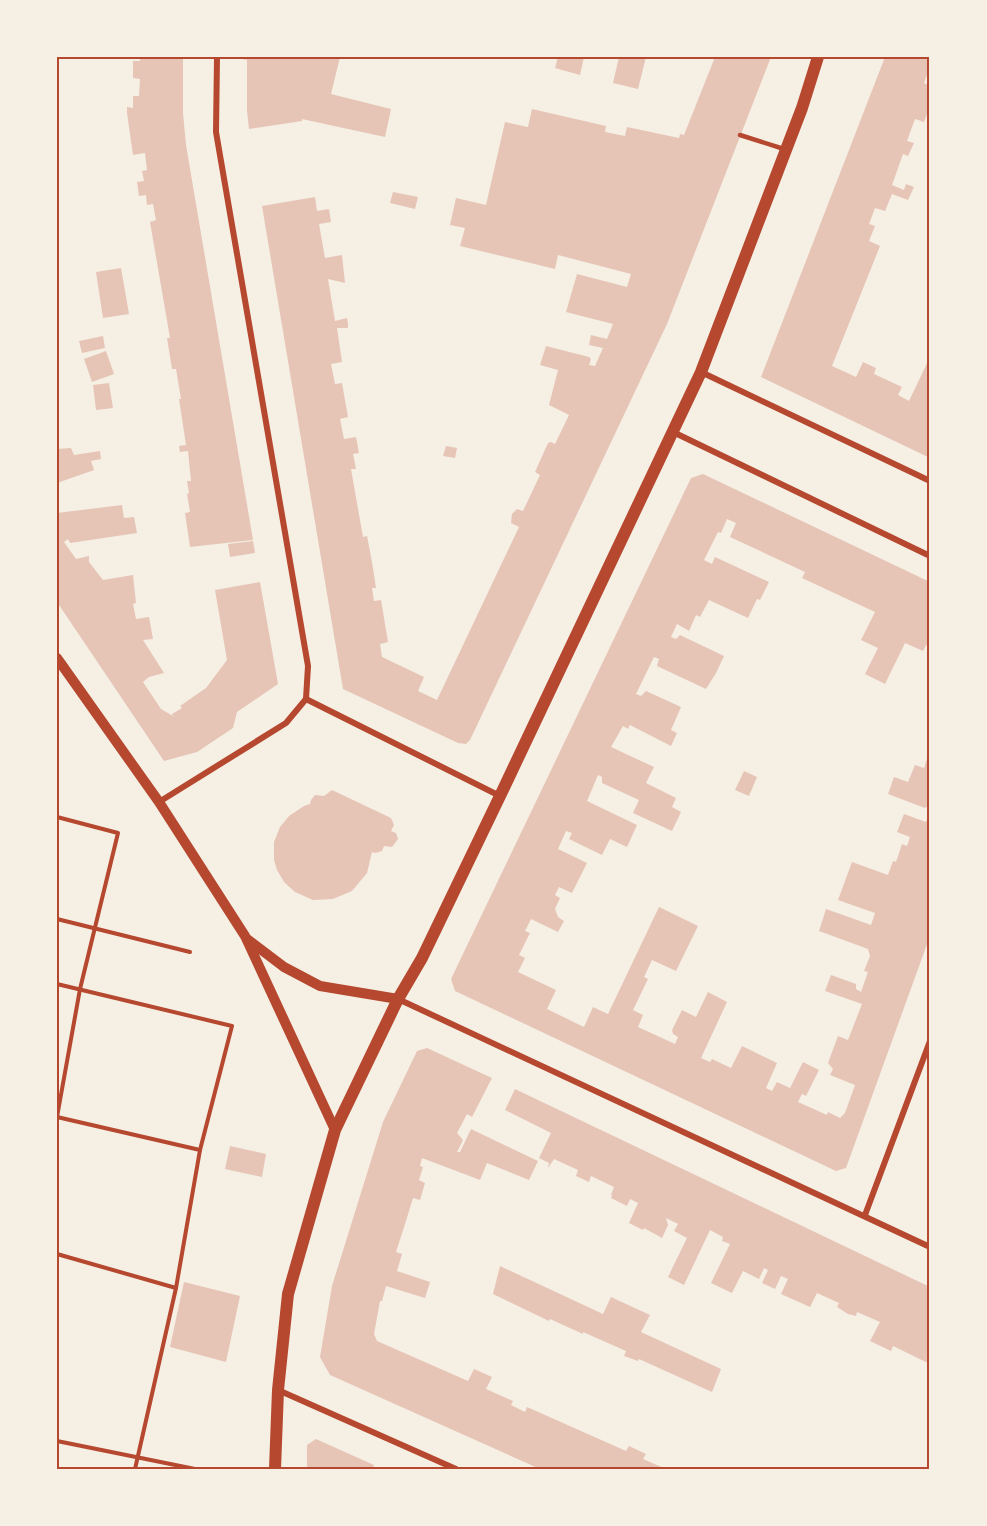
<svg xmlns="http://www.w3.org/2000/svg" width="987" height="1526" viewBox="0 0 987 1526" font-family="Montserrat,sans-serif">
	<rect width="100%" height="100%" fill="#f6efe4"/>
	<g fill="#e6c5b7">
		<path d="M140,57H183V113L186,145L253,540L190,547L185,513L190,512L187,494L189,493L187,481H191L188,451L180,452L179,446L186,445L179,399H181L176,369H172L167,338H170L150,222L156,220L153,204L147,205L146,195L139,196L137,182L144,181L142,171L147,170L145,153L133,155L127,113V107L133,108V96H139L140,79L133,78V61H140Z"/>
		<path d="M242,57H340L331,94L391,109L385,137L302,119V121L249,129L247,111V60L242,59Z"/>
		<path d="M558,57H584L580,75L555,68Z"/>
		<path d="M619,57H646L638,89L613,83Z"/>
		<path d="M715,57H771L667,324L470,740L466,744L458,743L343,689L262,206L315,197L317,211L329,209L331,222L319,224L325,258L342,255L345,283L328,279L335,321L347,318L348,324V328H337L342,362L331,364L335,384L342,383L348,417L340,419L344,439L356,437L359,453L353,454L356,469H351L363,537L367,536L372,562L376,588H372L374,601L381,600L388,642L380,644L382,657L424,677L418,691L437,700L519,527L511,523L512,514L517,509L523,511L540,475L535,472L548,443L551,442L555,444L569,415L549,405L558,370L540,365L546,346L589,357L591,359L589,365L595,366L603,348L589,345L591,335L607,339L613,324L566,312L577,274L627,287L631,274L558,255L555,269L460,246L465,228L450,225L456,198L486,205L505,122L528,127L532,109L606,126L605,132L625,136L627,127L679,138L680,134L684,135Z"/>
		<path d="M885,57H930V66L924,83L930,86V106L924,122L915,119L907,141L914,143L908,156L903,154L892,185L904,190L906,184L914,187L908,200L892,194L885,211L875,208L869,224L875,226L869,241L880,246L832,366L856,377L863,362L876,368L874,374L902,387L898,395L909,401L930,357V458L761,377Z"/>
		<path d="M393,192L418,197L415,209L390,203Z"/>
		<path d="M121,268L129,314L103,318L96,272Z"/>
		<path d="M103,336L105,348L82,353L79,341Z"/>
		<path d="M106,351L114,374L92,382L84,359Z"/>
		<path d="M109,383L113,408L96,410L93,385Z"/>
		<path d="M446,446L457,448L455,458L443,456Z"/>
		<path d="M71,448L74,455L100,451L101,459L91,461L94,470L57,483V449Z"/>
		<path d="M703,474L930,582V647L926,645L923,651L905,643L885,684L865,674L878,648L861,640L875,612L802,578L805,572L730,537L736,523L727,519L721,533L718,532L704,560L712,564L715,557L769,582L760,600L757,599L748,618L709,600L700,617L696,615L689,631L677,624L671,637L676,639L680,635L724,656L716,673L706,689L657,666L659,659L654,657L636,694L641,696L646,691L681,707L671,730L677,733L671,746L630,725L628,729L623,726L611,747L654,767L646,783L676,798L672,807L681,812L672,831L633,813L639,800L602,783V777L598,775L587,801L637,825L627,847L610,839L602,855L569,839L572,833L566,831L558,849L587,863L572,893L559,887L555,895L560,898L555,909L558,917L564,921L558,932L531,919L525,931L530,933L519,955L525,958L518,972L556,990L547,1009L584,1027L593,1007L608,1014L659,907L698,926L676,971L652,960L644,977L648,979L633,1010L643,1015L638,1027L675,1044L678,1037L673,1034L672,1030L682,1010L696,1017L708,992L727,1002L701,1058L710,1062L712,1059L731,1068L742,1046L777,1063L766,1088L772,1091L777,1082L790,1088L803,1062L819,1070L806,1096L802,1094L798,1102L827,1115L828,1112L840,1118L845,1113L855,1085L830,1075L833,1069L828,1063L838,1036L848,1040L862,1004L825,991L831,975L856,984V989L861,992L868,972L864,971L870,956L868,949L819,931L826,909L871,925L875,913L838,900L852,862L888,875L893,861L896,862L902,844L907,846L910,837L897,832L904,814L926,822L930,813V936L846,1168L836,1171L455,991L451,979L691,478Z"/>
		<path d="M122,505L124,518L134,517L137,533L70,543L68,539L64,542L76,559L89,556V562L103,580L133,575L136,603L133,604L136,619L149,617L153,639L143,640L164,673L149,677L143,682L161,709L173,716L172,714L182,708L180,706L206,688L227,660L215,590L260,582L278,684L237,712L233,728L197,752L164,761L57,602V513Z"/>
		<path d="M253,541L255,553L230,557L228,544Z"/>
		<path d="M930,749V804L925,808L888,794L894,777L908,782L915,765L924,768Z"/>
		<path d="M744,771L757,777L749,796L735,790Z"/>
		<path d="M332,790L391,818L394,825L391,831L396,833L398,839L392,847L384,846L382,851L375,853L372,852L367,873L352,891L333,899L313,900L295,892L284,882L277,870L274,860V842L280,827L289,816L304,806L310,804L311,800L315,795L324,796Z"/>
		<path d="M427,1048L492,1078L472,1117L467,1114L457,1133L463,1140L457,1152H460L471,1129L538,1161L529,1180L487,1163L480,1180L422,1158L420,1166L423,1167L419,1180L425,1183L420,1200L413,1198L406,1221L396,1252L402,1254L397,1271L430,1282L425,1298L386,1286L382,1301H380L374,1334L377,1341L468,1381L474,1369L492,1377L486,1389L513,1401L511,1405L525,1412L527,1407L626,1451L629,1446L646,1454L643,1459L666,1469H540L330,1375L320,1357L332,1286L383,1122L417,1051Z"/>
		<path d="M515,1089L930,1287V1364L893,1346L891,1351L870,1341L880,1322L857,1312L856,1316L848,1314L837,1307L839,1303L817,1293L810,1307L781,1294L788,1279L781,1276L775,1289L762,1283L768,1270L764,1268L759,1279L743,1271L732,1293L711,1283L730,1244L722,1241L723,1237L710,1230L684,1285L668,1277L687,1238L674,1231L678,1224L666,1218L668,1225L662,1238L644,1228L643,1230L629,1223L638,1203L630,1199L627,1206L611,1198L612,1195H611L614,1187L591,1176L589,1182L576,1176L578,1170L554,1159L548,1168L549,1163L539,1158L551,1133L505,1110Z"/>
		<path d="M230,1146L266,1154L262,1177L225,1169Z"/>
		<path d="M500,1266L603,1314L611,1297L650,1315L641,1332L721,1369L712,1392L639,1359L638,1361L624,1356L626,1351L583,1332V1334L550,1319L549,1321L493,1294Z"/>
		<path d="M184,1282L240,1296L226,1362L170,1347Z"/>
		<path d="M316,1439L374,1465L373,1469H307V1445Z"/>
	</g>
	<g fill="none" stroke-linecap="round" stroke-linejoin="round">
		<g stroke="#b5482f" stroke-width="4">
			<path d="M57,817L118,833L80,989L57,1117"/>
			<path d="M57,919L190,952"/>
			<path d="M57,984L232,1026L200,1150"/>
			<path d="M57,1117L200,1150L176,1288L135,1469"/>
			<path d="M57,1254L176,1288"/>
			<path d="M57,1441L195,1469"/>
		</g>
		<path stroke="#b5482f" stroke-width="4.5" d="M740,135L784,149"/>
		<g stroke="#b5482f" stroke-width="6">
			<path d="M217,57L216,132L308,666L306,699"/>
			<path d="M701,372L930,481"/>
			<path d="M673,432L930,556"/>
			<path d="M306,699L500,796"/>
			<path d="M159,802L286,723L306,699"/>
			<path d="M398,999L930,1247"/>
			<path d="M865,1215L930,1041"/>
			<path d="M278,1390L456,1469"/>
		</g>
		<g stroke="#b5482f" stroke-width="10">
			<path d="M57,658L159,802L245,936L335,1130"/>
			<path d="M247,939L284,967L320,986L398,999"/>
		</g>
		<path stroke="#b5482f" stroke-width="12" d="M275,1469L278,1390L288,1294L335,1130L398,999L422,958L500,796L701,372L802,108L818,57"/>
	</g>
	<rect width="987" height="1526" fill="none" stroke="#f6efe4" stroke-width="117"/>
	<rect x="58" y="58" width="870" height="1410" fill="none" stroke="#b5482f" stroke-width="2"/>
</svg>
